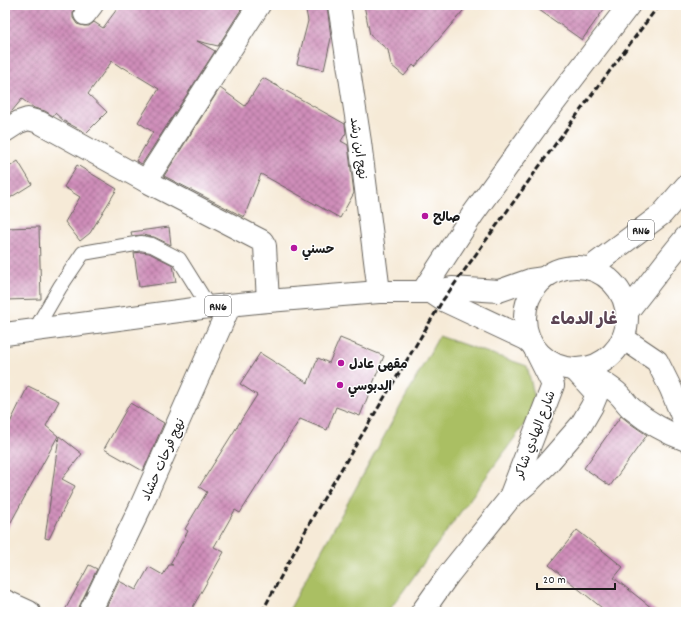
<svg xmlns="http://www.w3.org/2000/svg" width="691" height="617" viewBox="0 0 691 617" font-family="Dekko,'Playpen Sans Arabic',sans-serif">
	<defs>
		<pattern id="building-cross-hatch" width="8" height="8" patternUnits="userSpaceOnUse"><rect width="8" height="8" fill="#cf8db9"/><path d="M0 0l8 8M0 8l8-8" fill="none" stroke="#a77296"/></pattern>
	</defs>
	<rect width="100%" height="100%" fill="#fff"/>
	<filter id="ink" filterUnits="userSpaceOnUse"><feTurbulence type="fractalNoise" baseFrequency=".025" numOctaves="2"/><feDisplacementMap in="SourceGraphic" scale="8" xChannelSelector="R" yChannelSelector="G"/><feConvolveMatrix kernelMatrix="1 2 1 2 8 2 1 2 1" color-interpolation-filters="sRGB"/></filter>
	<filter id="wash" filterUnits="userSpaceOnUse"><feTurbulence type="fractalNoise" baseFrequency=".012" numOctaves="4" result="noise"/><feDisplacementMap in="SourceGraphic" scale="16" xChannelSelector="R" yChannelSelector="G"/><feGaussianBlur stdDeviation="0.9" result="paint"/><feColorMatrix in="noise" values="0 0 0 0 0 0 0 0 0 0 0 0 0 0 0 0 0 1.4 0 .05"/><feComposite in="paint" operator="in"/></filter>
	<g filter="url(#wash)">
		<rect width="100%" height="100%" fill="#f6ead7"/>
		<path fill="#aabf63" stroke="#636e40" d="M439,336L527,366L537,407L388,612H288Z"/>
		<g id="blocks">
			<g fill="url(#building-cross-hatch)">
				<path d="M5,5H73L75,7L73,12V18L77,24L84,26H89L94,22L103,28L120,5H244L218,46L197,41L215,51L142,164L136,161L153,132L138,122L159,89L123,67L122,68L112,61L88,94L107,112L86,133L64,121L55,113L53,116L45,111L34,108L22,99L12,111L5,116Z"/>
				<path d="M305,5H327L331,38L324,70L297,64L308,21Z"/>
				<path d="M364,5H468L415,67L413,65L404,76L391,65L388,50L370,35Z"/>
				<path d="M532,5H607L582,40Z"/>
				<path d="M263,78L345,124L346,133L341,141L348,145L354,193L340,218L261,174L244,217L164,176L220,88L245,106Z"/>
				<path d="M18,161L32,184L5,201V170Z"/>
				<path d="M77,165L117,189L90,233L80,241L65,222L80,197L64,187Z"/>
				<path d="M39,227L41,299L5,300V228Z"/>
				<path d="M169,227L171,245L154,237L142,235L132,236L131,232Z"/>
				<path d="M141,252L149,253L173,265L176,282L139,287L134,253Z"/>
				<path d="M340,338L384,356L360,416L336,407L327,430L300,419L240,513L235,510L214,547L224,552L190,612H104L119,581L136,590L149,567L163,575L169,565H173L170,564L188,531L185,529L207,492L199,487L257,395L240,384L260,353L308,383L318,358L329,363Z"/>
				<path d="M28,386L59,401L46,426L58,436L5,533V433Z"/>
				<path d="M130,403L164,423L143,471L104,449Z"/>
				<path d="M621,416L631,424L647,435L610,486L584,468Z"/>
				<path d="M59,436L82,454L62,479L75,486L49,539L45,538Z"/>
				<path d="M577,530L623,567L614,578L657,612H607L549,565Z"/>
				<path d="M89,565L97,569L79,607L78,612H64Z"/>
			</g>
		</g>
	</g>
	<g filter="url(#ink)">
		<use href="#blocks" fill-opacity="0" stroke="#68645d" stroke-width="1"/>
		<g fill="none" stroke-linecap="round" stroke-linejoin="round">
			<g stroke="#68645d" stroke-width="16">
				<path id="lane" d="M35,330L60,287L83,253L141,243L152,245L179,259L209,307"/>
			</g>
			<g stroke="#68645d" stroke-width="24">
				<g id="street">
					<path d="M339,5L360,142L379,292"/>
					<path d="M85,14L92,5"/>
					<path d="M5,131L19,122L28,119L39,122L146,181L258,239L262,241L265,246L268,301"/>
					<path d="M146,181L259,5"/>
					<path d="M423,291L473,214L541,120L629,5"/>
					<path d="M623,338L657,361L671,389L686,426"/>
					<path d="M586,372C596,378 606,384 615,391C622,396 626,404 632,409C648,422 667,433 686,440"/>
					<path d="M510,497L553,385L535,349"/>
					<path d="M5,601L29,612"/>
					<path d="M90,612L141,506L230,305"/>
					<path d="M422,612L449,574L510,498L529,482L547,464L581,425L592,406L597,394L575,370"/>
				</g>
			</g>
			<g stroke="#68645d" stroke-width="24">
				<g id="primary">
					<circle cx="576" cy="318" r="51"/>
					<path d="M590,268L662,214L686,186"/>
					<path d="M431,292L443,300L526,339L531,343"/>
					<path d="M627,312L669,258L686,237"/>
					<path d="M5,334L209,307L268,301L379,292H431L452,288L499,291L530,280L544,278"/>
				</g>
			</g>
			<use href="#lane" stroke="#fff" stroke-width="14"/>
			<use href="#street" stroke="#fff" stroke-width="22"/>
			<use href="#primary" stroke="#fff" stroke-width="22"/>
			<path stroke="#1c1c1c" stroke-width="3" stroke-dasharray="6 3" stroke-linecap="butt" d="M262,612L315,513L443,300L559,139L659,5"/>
		</g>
	</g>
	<g fill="#b5179e" stroke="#fff" stroke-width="1.5">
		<circle cx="425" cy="216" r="4"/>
		<circle cx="294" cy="248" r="4"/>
		<circle cx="341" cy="363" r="4"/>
		<circle cx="340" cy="385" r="4"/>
	</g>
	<g text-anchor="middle" stroke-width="3" stroke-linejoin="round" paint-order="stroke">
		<g fill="#fff" stroke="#606060" stroke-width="1">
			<rect x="628" y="220" width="26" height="20" rx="3"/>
			<rect x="205" y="296" width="26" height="20" rx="3"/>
		</g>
		<g font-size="12" font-weight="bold" fill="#1c1c1c">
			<text x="641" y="234">RN6</text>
			<text x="218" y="310">RN6</text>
		</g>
		<g font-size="13" fill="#1c1c1c" stroke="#fff">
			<text transform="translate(360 148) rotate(82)" y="5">نهج ابن رشد</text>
			<text transform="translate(534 434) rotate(-69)" y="5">شارع الهادي شاكر</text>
			<text transform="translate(162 459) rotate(-66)" y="5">نهج فرحات حشاد</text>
		</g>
		<g font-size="13" font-weight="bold" fill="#1c1c1c" stroke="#fff" text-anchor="start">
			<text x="433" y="221">صالح</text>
			<text x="302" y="253">حسني</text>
			<text x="349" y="368">مقهى عادل</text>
			<text x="348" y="390">الدبوسي</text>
		</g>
		<g font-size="17" font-weight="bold" fill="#5b4453" stroke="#fff">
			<text x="584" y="324">غار الدماء</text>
		</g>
	</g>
	<rect width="691" height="617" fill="none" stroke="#fff" stroke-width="20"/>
	<path d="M537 583v6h78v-6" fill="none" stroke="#1c1c1c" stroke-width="2"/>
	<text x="543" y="583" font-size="12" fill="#1c1c1c" stroke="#ffffff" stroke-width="3" paint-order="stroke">20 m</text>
</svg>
